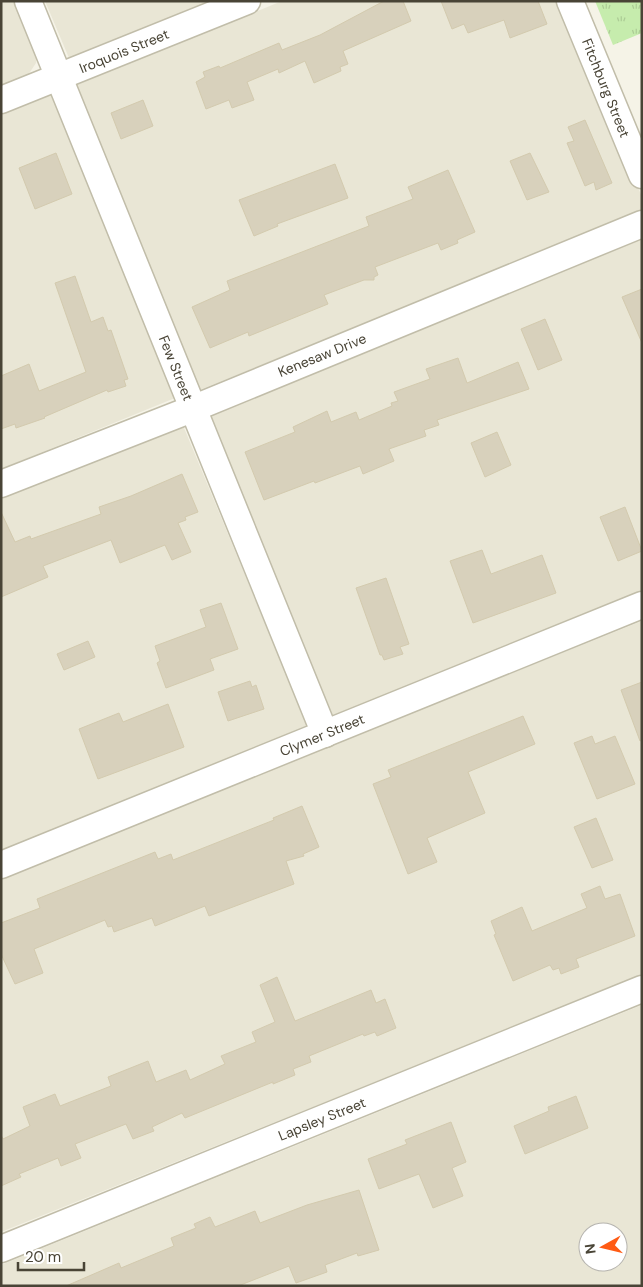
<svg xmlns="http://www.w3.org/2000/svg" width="643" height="1287" viewBox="0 0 643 1287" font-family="'DM Sans',sans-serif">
	<defs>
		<pattern id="grass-tufts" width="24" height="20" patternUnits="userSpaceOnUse" patternTransform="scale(1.25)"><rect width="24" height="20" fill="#c6ecad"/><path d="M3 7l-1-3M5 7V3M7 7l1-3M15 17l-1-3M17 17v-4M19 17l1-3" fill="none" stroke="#accc95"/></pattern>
	</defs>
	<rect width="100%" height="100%" fill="#f5f3e7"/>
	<g fill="#e9e6d5" fill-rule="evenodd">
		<path d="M1,1H19L37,54L36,63L28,75L1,86Z"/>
		<path d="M45,1H210L69,58Z"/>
		<path d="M282,1H560L642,197V211L197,391L76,85Z"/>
		<path d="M52,93L175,398L1,469V114Z"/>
		<path d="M642,238V593L331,720L208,415Z"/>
		<path d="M182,423L308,727L1,852V496Z"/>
		<path d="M642,621V975L1,1232V878Z"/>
		<path d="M642,1005V1286H1V1265ZM588,1232H618V1262H588Z"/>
	</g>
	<path fill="url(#grass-tufts)" d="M595,1H642V33L613,45Z"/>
	<g fill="#d8d1bc" stroke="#d3caae">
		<path d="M384,1H403L411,21L343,51L348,64L340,67L341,71L314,83L305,61L279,73L278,69L247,82L254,100L232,108L229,100L206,109L196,82L205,77L203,72L219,66L220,68L279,43L282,50L320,35Z"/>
		<path d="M441,1H538L547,24L510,38L504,20L468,33L464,24L452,29Z"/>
		<path d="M143,100L153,126L121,139L111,113Z"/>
		<path d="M585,120L612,183L596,190L594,182L585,186L567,143L574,141L568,127Z"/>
		<path d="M56,153L72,194L35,209L19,168Z"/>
		<path d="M530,153L549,192L527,200L510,161Z"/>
		<path d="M335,164L348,198L277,224L278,226L254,236L239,200Z"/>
		<path d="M448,170L475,232L457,240L458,243L441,250L438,243L375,267L378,275L374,277V280H364L324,295L328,304L249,336L248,332L210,348L192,307L230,290L227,281L369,226L366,217L413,199L408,187Z"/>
		<path d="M75,276L91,322L103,317L108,331L111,330L128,379L124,380L126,386L108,392L107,390L44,417L45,418L16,428L15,424L1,429V376L29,364L39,391L86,372L55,283Z"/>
		<path d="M642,289V343L622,297Z"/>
		<path d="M545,319L562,360L538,370L521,329Z"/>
		<path d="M458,358L467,383L518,362L529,389L437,420L439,425L424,430L426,436L389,449L394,461L363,474L360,466L315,483L314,481L264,500L245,452L295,432L293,427L327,411L331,422L356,412L359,420L392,406L391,403L398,401L394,392L430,379L426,369Z"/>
		<path d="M497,432L511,465L485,477L471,443Z"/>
		<path d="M182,474L198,512L185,517L186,520L178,523L191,552L172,560L165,545L120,563L111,540L43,566L48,577L1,597V512L15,542L30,536L31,539L101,514L99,507L131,496Z"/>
		<path d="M625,507L642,551L618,561L600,517Z"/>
		<path d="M482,550L491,574L542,555L556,593L473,623L450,561Z"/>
		<path d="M386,578L409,644L400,647L403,654L384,660L382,655H380L356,588Z"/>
		<path d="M221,603L238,649L210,659L214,670L166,688L157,663L160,661L155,646L206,627L200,610Z"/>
		<path d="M88,641L95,657L64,670L57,654Z"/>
		<path d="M250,681L252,687L256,685L264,709L228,721L218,692Z"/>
		<path d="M642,682V740L640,741L621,690Z"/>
		<path d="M168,704L184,747L98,779L79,729L119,713L123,722Z"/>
		<path d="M523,716L535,744L468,772L485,813L427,838L437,862L408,874L373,784L391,777L388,770Z"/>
		<path d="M592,736L595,744L615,736L635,784L597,799L574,743Z"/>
		<path d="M302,806L319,847L303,854L304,856L286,861L294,884L209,916L205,906L155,926L152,918L114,932L112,926L108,927L105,920L34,949L43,973L15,984L1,954V923L40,908L37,899L155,852L158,859L171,854L173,860L274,820L273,818Z"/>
		<path d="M596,818L613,860L592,868L574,827Z"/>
		<path d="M600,886L605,899L620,894L635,936L576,959L579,967L561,974L559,968L553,970L550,965L513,981L494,935L496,934L491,921L522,907L532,931L587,908L581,894Z"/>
		<path d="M277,977L295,1021L371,990L376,1003L385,999L396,1028L377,1036L375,1032L364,1036L363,1034L309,1056L311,1062L293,1069L295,1075L273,1084V1082L185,1118L182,1113L152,1127L154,1131L133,1139L126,1124L75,1144L81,1158L61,1166L58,1158L19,1174L21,1177L1,1186V1135L3,1139L30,1126L23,1107L55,1094L60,1106L111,1086L108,1077L148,1061L156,1082L186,1070L190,1080L225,1064L221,1056L256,1042L252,1032L275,1022L260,985Z"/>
		<path d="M576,1096L588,1128L525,1154L514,1126L549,1111L548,1107Z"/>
		<path d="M451,1122L466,1162L452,1168L463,1196L433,1208L419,1174L379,1189L368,1159L407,1144L405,1140Z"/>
		<path d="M359,1190L379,1250L358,1256L357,1253L325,1265L327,1272L296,1283L289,1266L238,1286H66L119,1263L121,1268L174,1246L171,1238L196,1228L194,1224L210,1217L215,1227L255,1211L260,1223L307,1205Z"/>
	</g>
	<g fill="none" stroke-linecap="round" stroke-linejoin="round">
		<g stroke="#c1bda9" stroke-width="29">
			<g id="minor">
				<path d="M28,1L325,734"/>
				<path d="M570,1L642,175"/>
				<path d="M1,100L247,1"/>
				<path d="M1,484L192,409L642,224"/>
				<path d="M1,865L642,605"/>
				<path d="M1,1249L642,989"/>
			</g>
		</g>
		<use href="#minor" stroke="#fff" stroke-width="26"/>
	</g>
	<g text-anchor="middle" stroke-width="4" stroke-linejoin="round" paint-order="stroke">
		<g font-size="14" fill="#494436" stroke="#fff">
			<text transform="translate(124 51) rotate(-22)" y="5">Iroquois Street</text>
			<text transform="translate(606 88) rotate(68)" y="5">Fitchburg Street</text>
			<text transform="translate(322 355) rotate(-22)" y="5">Kenesaw Drive</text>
			<text transform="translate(176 368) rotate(68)" y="5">Few Street</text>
			<text transform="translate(322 735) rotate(-22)" y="5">Clymer Street</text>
			<text transform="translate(322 1119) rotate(-22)" y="5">Lapsley Street</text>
		</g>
	</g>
	<rect width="643" height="1287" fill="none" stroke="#494436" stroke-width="5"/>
	<g transform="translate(603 1247) rotate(262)"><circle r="24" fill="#ffffff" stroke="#b6b4af"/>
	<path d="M0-4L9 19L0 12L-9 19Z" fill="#ff5b14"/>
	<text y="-8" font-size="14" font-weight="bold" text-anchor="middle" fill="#494436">N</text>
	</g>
	<path d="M18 1262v8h66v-8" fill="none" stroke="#494436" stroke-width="2.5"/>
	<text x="25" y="1262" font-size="15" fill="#494436" stroke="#ffffff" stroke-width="4" paint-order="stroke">20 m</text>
</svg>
